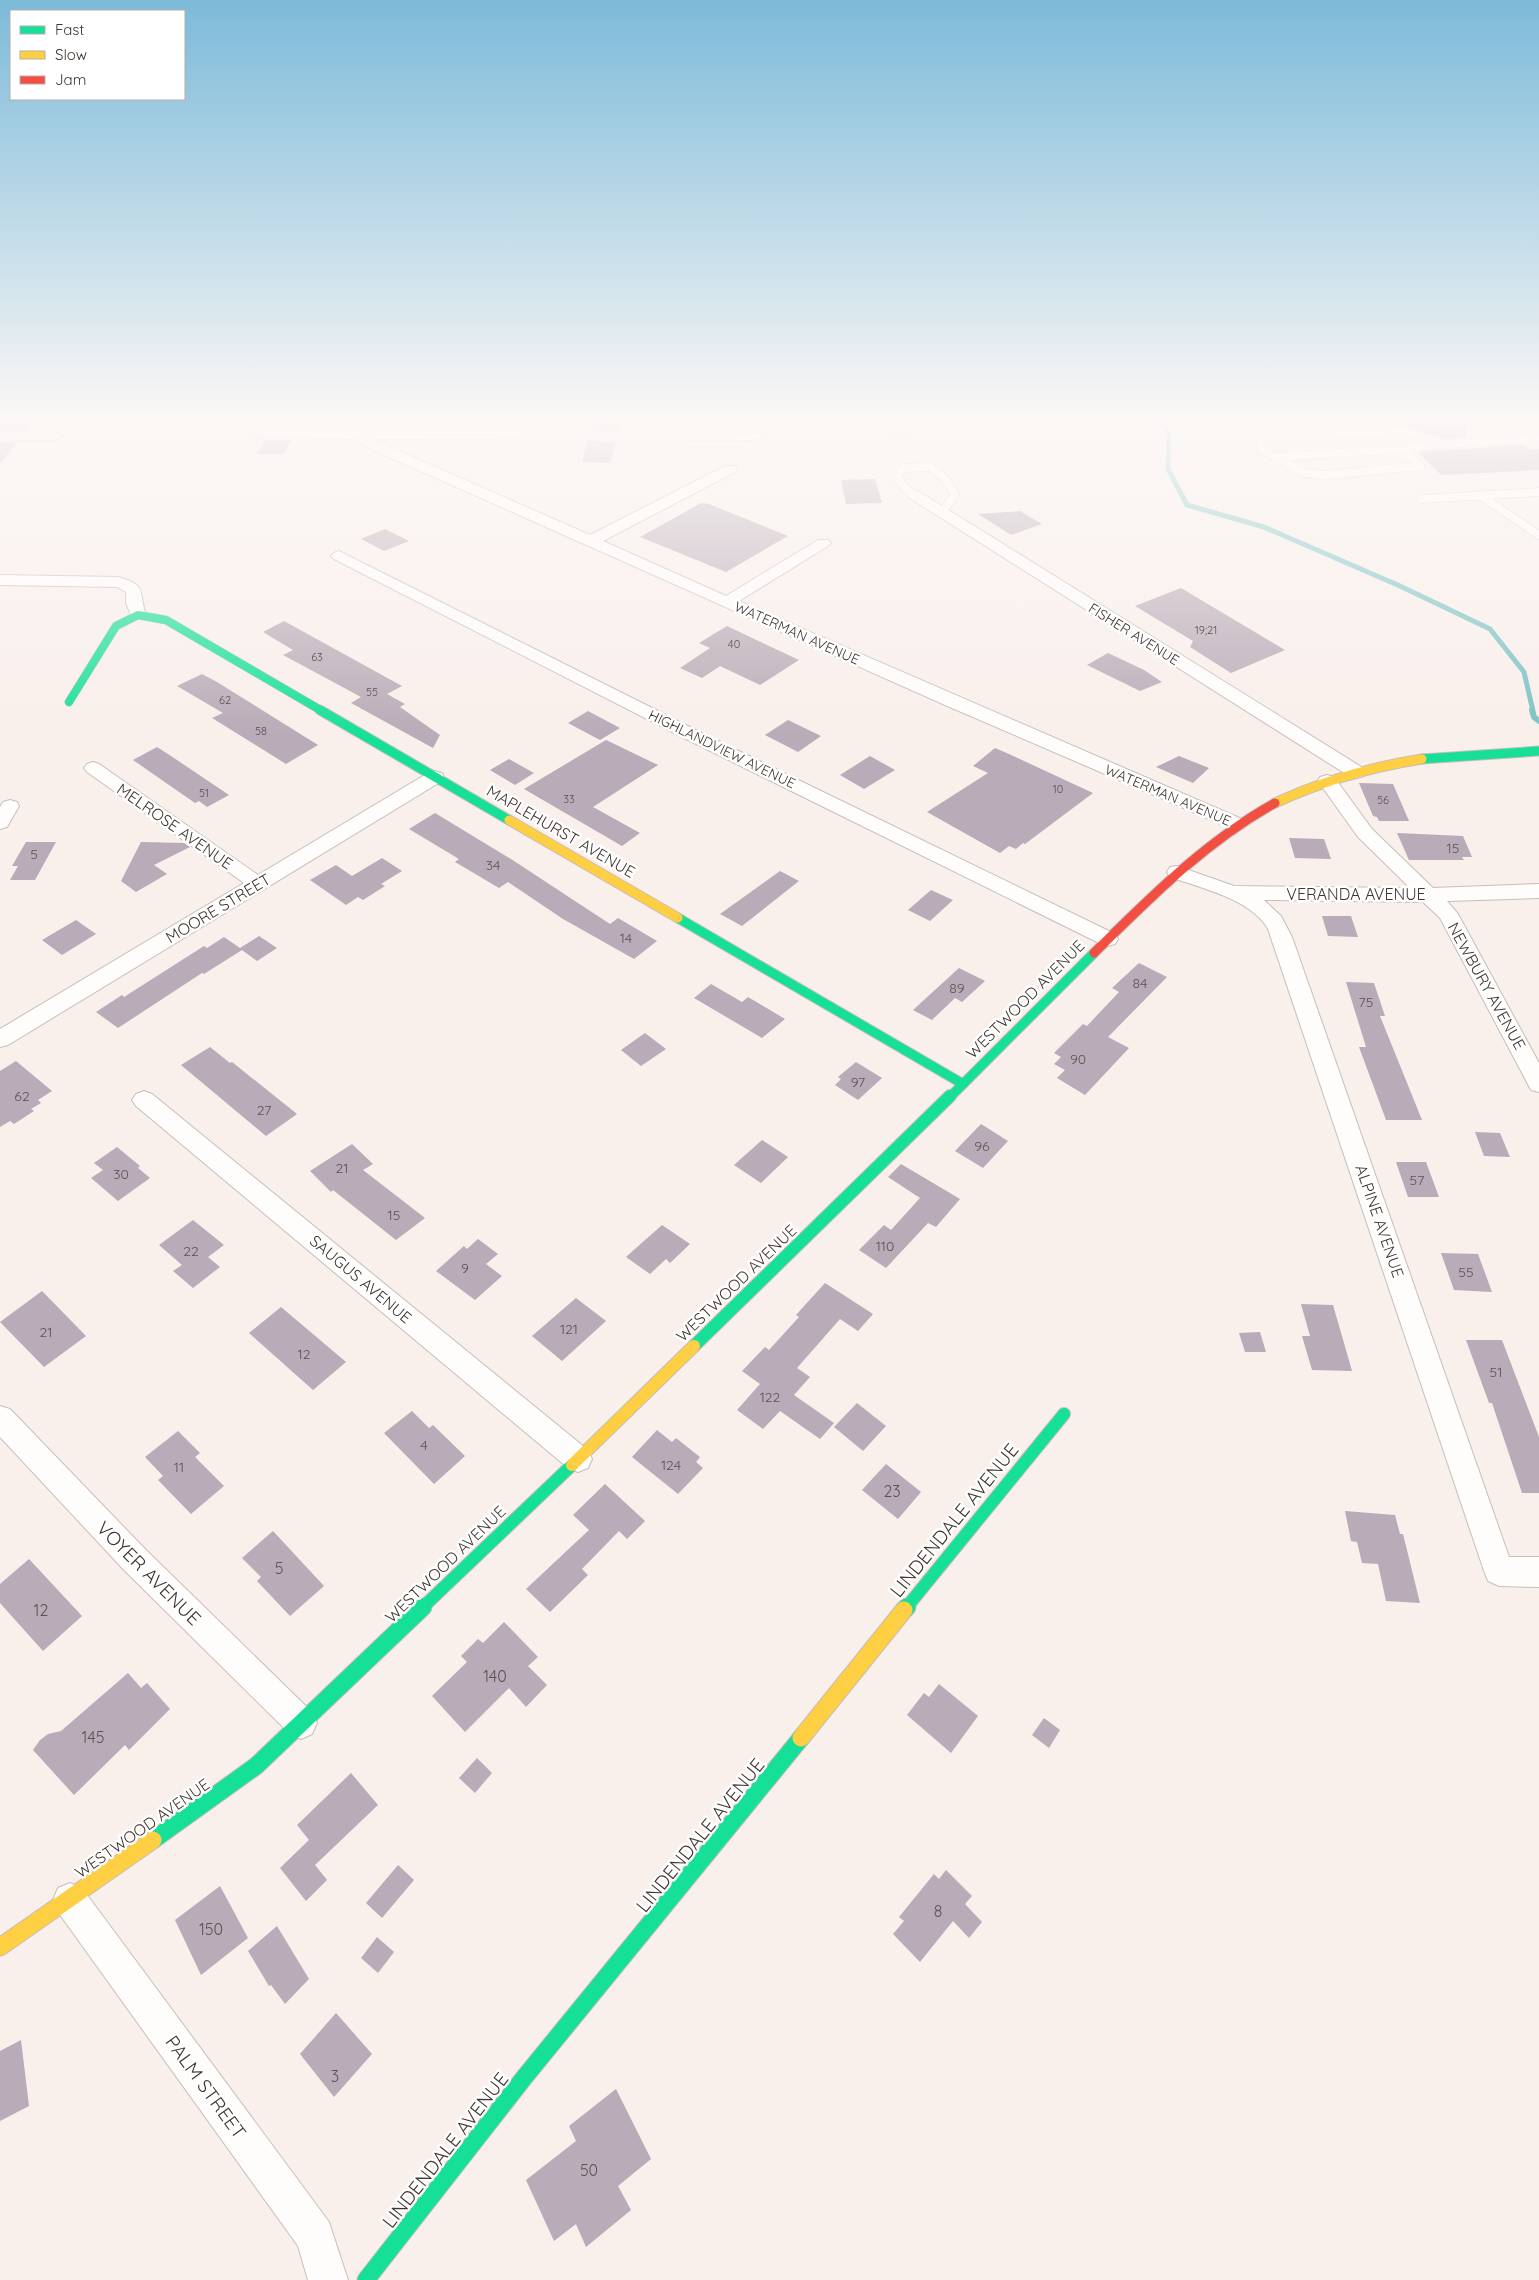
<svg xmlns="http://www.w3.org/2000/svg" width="1539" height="2280" viewBox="0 0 1539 2280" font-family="Quicksand,sans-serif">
	<rect width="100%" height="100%" fill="#f9efeb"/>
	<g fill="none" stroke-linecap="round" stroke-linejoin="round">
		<path stroke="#7ac2c3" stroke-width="5" d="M1160,417L1169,436L1168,469L1187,505L1264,527L1400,586L1490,629L1524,672L1533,711"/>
		<path stroke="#7ac2c3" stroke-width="6" d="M1532,710L1534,717L1539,721"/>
	</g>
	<g fill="#b9abb7">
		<path d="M6,417H37L27,430H0V424Z"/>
		<path d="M595,417H622L618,431L591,430Z"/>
		<path d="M1385,417H1466L1467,437L1445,439L1405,426H1393Z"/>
		<path d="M265,440H291L284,454H256Z"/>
		<path d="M588,441L616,442L610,463L582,462Z"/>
		<path d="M0,442H17L0,464Z"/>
		<path d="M1524,445L1529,449H1539V470L1441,475L1418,452Z"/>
		<path d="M875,479L882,503L846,504L841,480Z"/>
		<path d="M701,503L709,504L788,536L726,572L640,537Z"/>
		<path d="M1020,511L1042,524L1011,535L978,514Z"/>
		<path d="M385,529L409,541L384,551L361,539Z"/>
		<path d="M1181,588L1285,650L1231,673L1190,647L1193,641L1135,606Z"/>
		<path d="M284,621L402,686L387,694L405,704L400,707L440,735L433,748L351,703L361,697L283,655L293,650L263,632Z"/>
		<path d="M727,626L767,645L799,660L760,685L720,666L702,678L680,668L710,648L699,643Z"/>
		<path d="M1108,653L1144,670L1162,682L1140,691L1087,665Z"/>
		<path d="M202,674L217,682L318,745L286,764L212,718L223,713L177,686Z"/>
		<path d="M588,711L620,728L600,740L568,723Z"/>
		<path d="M788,720L821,736L798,752L765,735Z"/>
		<path d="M606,740L658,765L593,807L640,833L622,846L524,789Z"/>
		<path d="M157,747L171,756L229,795L207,807L199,801L195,803L133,760Z"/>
		<path d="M995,748L1009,754L1093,793L1025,844L1023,843L1016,849L1009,846L1000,853L927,812L988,773L973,766Z"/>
		<path d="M870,756L895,770L864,789L840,775Z"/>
		<path d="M1179,756L1209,768L1193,783L1156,767Z"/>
		<path d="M509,759L534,773L515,785L490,770Z"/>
		<path d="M1359,783L1393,784L1409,821H1379L1377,817L1373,816Z"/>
		<path d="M435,813L511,859L610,924L618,918L657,941L634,959L563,919L508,882L499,888L455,862L459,859L409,829Z"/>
		<path d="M1397,833L1463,836L1472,857H1462L1464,860H1409Z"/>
		<path d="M1289,838L1324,839L1331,859L1295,858Z"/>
		<path d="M26,842H56L35,880H10L18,866H12Z"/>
		<path d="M141,842L184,843L190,847L154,865L167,874L136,892L121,881Z"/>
		<path d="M382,858L402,871L381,884L385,886L363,900L358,897L346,905L310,880L336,865L352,876Z"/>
		<path d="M780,871L799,881L742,926L720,914Z"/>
		<path d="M931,890L953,900L930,921L908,910Z"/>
		<path d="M1322,916H1351L1358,937L1328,936Z"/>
		<path d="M76,920L96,934L62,955L42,940Z"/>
		<path d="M259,936L277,948L257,961L242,950L204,974L202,973L118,1028L96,1012L122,995L124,997L204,946L207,948L224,937L240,948Z"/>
		<path d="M1139,963L1167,977L1108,1037L1129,1048L1085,1095L1057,1078L1065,1070L1054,1064L1061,1057L1054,1053L1083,1024L1087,1026L1119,992L1112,988Z"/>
		<path d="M959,968L985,981L962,1002L955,998L932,1020L913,1010Z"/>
		<path d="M1346,982L1374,983L1385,1016H1380L1422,1120H1386L1359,1047H1366Z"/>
		<path d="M711,984L742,1002L748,997L785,1019L762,1038L694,998Z"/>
		<path d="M645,1033L666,1049L641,1066L621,1050Z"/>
		<path d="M210,1047L230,1063L232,1062L297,1114L266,1136L181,1065Z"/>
		<path d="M16,1061L52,1091L38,1100L41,1103L31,1109L34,1111L14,1124L10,1121L0,1127V1071Z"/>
		<path d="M856,1062L882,1078L858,1100L835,1085L841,1079L838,1077Z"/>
		<path d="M981,1124L1008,1141L983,1168L955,1151Z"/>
		<path d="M1475,1132L1500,1133L1510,1157L1484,1156Z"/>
		<path d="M762,1140L788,1157L761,1183L734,1165Z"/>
		<path d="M352,1144L373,1164L363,1170L425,1218L396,1240L333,1190L331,1192L310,1171Z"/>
		<path d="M117,1147L140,1166L138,1168L150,1178L118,1201L91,1178L103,1170L94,1163Z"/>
		<path d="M1396,1162H1426L1439,1197H1408Z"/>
		<path d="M901,1164L960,1199L936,1227L928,1223L886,1268L859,1250L884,1225L891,1230L920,1198L888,1177Z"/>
		<path d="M193,1220L224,1245L208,1257L220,1267L193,1288L173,1271L182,1265L159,1245Z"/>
		<path d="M662,1225L690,1244L670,1263L666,1259L650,1274L626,1257Z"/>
		<path d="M478,1239L498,1254L486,1264L502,1276L475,1300L436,1271L464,1246L467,1249Z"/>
		<path d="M1441,1253L1478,1254L1492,1292L1454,1290Z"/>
		<path d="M825,1283L873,1314L858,1331L840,1319L797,1368L810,1377L794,1395L834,1423L820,1439L780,1411L763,1429L737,1410L760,1384L742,1371L765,1347L769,1350L799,1317L796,1315Z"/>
		<path d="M42,1291L86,1336L44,1367L0,1322Z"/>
		<path d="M576,1298L606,1321L562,1361L532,1336Z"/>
		<path d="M1301,1304L1333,1305L1352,1371L1312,1370L1302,1336H1310Z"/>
		<path d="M281,1307L346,1362L313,1390L249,1333Z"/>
		<path d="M1260,1332L1266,1352H1245L1239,1333Z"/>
		<path d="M1466,1340H1502L1539,1437V1493H1522L1492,1403H1489Z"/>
		<path d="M857,1403L886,1426L863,1451L834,1427Z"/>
		<path d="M412,1411L429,1428L433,1425L465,1456L434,1484L384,1433Z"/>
		<path d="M657,1430L672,1442L676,1438L700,1457L696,1462L703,1468L678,1494L632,1457Z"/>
		<path d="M178,1431L200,1453L195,1457L224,1486L191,1514L158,1480L163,1476L145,1457Z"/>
		<path d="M886,1464L921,1492L898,1519L862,1490Z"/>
		<path d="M605,1484L645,1521L627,1539L619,1531L582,1569L588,1575L550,1612L526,1589L589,1530L573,1515Z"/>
		<path d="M1345,1511L1395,1515L1400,1534H1403L1420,1603L1386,1601L1378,1564L1362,1563L1357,1542L1351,1541Z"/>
		<path d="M273,1531L324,1586L290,1616L257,1581L261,1577L242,1558Z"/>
		<path d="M29,1559L82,1616L43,1651L0,1603V1584Z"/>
		<path d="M504,1622L538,1657L528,1666L547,1685L526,1707L509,1688L465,1732L432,1696L467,1662L461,1656L478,1639L483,1643Z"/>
		<path d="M128,1673L141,1688L147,1683L170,1709L129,1750L125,1745L74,1795L33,1750L40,1740L48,1734L61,1731Z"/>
		<path d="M939,1684L978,1716L951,1753L907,1715L924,1693L929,1697Z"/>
		<path d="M1044,1718L1060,1730L1049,1748L1032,1735Z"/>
		<path d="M477,1758L492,1773L475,1793L459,1778Z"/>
		<path d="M351,1773L378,1805L315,1865L327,1880L306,1901L280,1868L309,1840L297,1825Z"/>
		<path d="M398,1865L414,1880L382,1918L366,1903Z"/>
		<path d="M946,1870L972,1896L965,1904L982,1922L969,1938L953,1921L920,1962L893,1934L904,1921L899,1917L934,1874L939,1879Z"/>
		<path d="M220,1886L248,1938L201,1975L175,1920Z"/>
		<path d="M277,1926L309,1979L285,2004L271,1985L269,1986L248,1951Z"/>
		<path d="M377,1937L394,1952L378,1973L361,1958Z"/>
		<path d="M336,2013L372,2054L334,2097L300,2054Z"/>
		<path d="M21,2040L29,2106L0,2121V2051Z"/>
		<path d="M616,2089L651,2159L618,2186L631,2210L586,2247L576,2224L554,2241L526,2180L576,2141L569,2126Z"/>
	</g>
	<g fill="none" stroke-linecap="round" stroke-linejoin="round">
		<g stroke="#c7beb9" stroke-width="9">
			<g id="lane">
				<path d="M1326,417L1327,419"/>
				<path d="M1485,421L1514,438"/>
				<path d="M712,436L713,417"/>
				<path d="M1442,443L1403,431L1264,439L1261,445L1264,451L1305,473L1326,475L1420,466L1404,449L1418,446L1539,438"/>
				<path d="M1276,457L1404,449"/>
				<path d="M913,494L904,487L898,477L902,468L931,467L946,480L955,495L942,512"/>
				<path d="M1481,496L1539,535"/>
				<path d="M1421,499L1539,492"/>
			</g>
		</g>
		<g stroke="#c7beb9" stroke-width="2">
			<g id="street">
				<path d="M264,431L761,433L763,436L756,440L372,439L590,535L725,466H735L737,469L735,472L603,541L726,596L818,540H828L831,543L828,546L739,601L1244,820L1247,824L1244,828L1237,830L1230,828L945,705L362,445L357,439L259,438L257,435L259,432Z"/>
				<path d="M0,432H56L63,436L56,440H0Z"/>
				<path d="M913,490L918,491L1363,768L1365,772L1363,776L1356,778L1349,776L908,497L906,494Z"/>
				<path d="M339,551L700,732L1115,934L1118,939L1115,944L1108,946L1101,944L688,740L334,559L331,556L334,553Z"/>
				<path d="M0,575L118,577C148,585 138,591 146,615L144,618H132L126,603V592L117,587L0,585Z"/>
				<path d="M93,762L99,764L258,875L428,773L435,771L442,773L444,777L442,781L8,1045L0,1047V1029L244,883L87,772L84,768L87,764Z"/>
				<path d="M1327,775L1334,777L1372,829L1433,888L1539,884V898L1447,901L1458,914L1539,1063V1092L1531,1090L1440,918L1423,902L1264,900L1281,916L1292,937L1509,1557H1539V1587L1499,1586L1488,1581L1484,1571L1268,929C1251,899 1201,888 1170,877L1167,872L1170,867L1177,866L1234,886L1410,888L1358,837L1318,781L1320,777Z"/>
				<path d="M10,800L17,802L19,806L7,827L0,829V807L3,802Z"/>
				<path d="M144,1091L152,1094L588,1450L592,1459L588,1468L578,1472L568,1468L136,1106L132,1100L136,1094Z"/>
				<path d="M0,1406L10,1409L146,1550L312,1712L317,1723L312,1734L301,1739L290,1734L124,1570L0,1437Z"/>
				<path d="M70,1883L82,1888L329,2222L348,2280H308L298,2246L58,1912L53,1900L58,1888Z"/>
			</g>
		</g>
		<g stroke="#c7beb9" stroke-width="9">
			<g id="fast-far3">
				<path d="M1532,417L1539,421"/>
				<path d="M69,702L116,626L138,615L166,620L322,711"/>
			</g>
		</g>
		<g stroke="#c7beb9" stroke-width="11">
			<g id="fast-far2">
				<path d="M320,710L509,820"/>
				<path d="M1422,759L1539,751"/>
				<path d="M678,918L963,1084"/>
				<path d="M949,1098L1094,953"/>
			</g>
		</g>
		<g stroke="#c7beb9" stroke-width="14">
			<g id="fast-far1">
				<path d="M694,1346L950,1096"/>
				<path d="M422,1608L572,1465"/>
				<path d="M906,1608L1064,1414"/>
			</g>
		</g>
		<g stroke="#c7beb9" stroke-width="19">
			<g id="fast">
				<path d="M904,1610L907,1607"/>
				<path d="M153,1840L256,1766L423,1607"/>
				<path d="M366,2280L523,2079L801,1738"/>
			</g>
		</g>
		<g stroke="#c7beb9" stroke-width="11">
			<g id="slow-far2">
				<path d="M1275,803C1322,781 1371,767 1422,759"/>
				<path d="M509,820L678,918"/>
			</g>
		</g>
		<g stroke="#c7beb9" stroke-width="14">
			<path id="slow-far1" d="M572,1465L694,1346"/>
		</g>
		<g stroke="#c7beb9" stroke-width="19">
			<g id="slow">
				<path d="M801,1738L904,1610"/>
				<path d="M0,1947L153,1840"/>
			</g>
		</g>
		<g stroke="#c7beb9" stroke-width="11">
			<path id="jam" d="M1094,953C1151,897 1205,842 1275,803"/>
		</g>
		<path stroke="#d5d2d1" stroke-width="2" stroke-dasharray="3 2" stroke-linecap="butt" d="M867,417L923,449"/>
		<use href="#lane" stroke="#fefdfc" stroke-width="8"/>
		<use href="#street" fill="#fefdfc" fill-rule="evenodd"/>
		<use href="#fast-far3" stroke="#16e098" stroke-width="8"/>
		<use href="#fast-far2" stroke="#16e098" stroke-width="9"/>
		<use href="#fast-far1" stroke="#16e098" stroke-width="12"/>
		<use href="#fast" stroke="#16e098" stroke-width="17"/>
		<use href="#slow-far2" stroke="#ffcf43" stroke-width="9"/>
		<use href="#slow-far1" stroke="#ffcf43" stroke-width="12"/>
		<use href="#slow" stroke="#ffcf43" stroke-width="17"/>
		<use href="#jam" stroke="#f24e42" stroke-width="9"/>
	</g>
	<linearGradient id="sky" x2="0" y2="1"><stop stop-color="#7cbad9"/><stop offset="0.57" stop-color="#fcf8f6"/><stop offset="1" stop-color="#fcf8f6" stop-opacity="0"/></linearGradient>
	<rect width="1539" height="736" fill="url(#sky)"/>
	<g text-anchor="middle" stroke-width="5" stroke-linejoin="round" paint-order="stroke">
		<g font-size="11" fill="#5e5251">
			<text x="1206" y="634">19;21</text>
			<text x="734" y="648">40</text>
			<text x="317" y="661">63</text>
			<text x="372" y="696">55</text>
			<text x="225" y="704">62</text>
			<text x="261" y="735">58</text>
			<text x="1058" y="793">10</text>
			<text x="204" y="797">51</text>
			<text x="569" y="803">33</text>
			<text x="1383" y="804">56</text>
		</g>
		<g font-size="14" fill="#40352f" stroke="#fff">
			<text transform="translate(797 633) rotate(24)" y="5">WATERMAN AVENUE</text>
			<text transform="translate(1134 634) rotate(32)" y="5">FISHER AVENUE</text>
			<text transform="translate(722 749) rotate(26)" y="5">HIGHLANDVIEW AVENUE</text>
			<text transform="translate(1168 795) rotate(23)" y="5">WATERMAN AVENUE</text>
		</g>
		<g font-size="14" fill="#5e5251">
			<text x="1453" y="853">15</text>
			<text x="34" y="859">5</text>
			<text x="493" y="870">34</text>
			<text x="626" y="943">14</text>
			<text x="1140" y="988">84</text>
			<text x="957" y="993">89</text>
			<text x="1366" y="1007">75</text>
			<text x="1078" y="1064">90</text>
			<text x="858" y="1087">97</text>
			<text x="22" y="1101">62</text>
			<text x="264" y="1115">27</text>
			<text x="982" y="1151">96</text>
			<text x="342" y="1173">21</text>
			<text x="121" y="1179">30</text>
			<text x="1417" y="1185">57</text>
			<text x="394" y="1220">15</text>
			<text x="885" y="1251">110</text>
			<text x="191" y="1256">22</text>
			<text x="465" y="1273">9</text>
			<text x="1466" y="1277">55</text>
			<text x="569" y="1334">121</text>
			<text x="46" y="1337">21</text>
			<text x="304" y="1359">12</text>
			<text x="1496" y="1377">51</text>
			<text x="770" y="1402">122</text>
			<text x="424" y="1450">4</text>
			<text x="671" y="1470">124</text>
			<text x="179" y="1472">11</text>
		</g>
		<g font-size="16" fill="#40352f" stroke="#fff">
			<text transform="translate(175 826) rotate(35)" y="6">MELROSE AVENUE</text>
			<text transform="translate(561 831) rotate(30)" y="6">MAPLEHURST AVENUE</text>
			<text x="1356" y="900">VERANDA AVENUE</text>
			<text transform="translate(218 908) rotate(-31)" y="6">MOORE STREET</text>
			<text transform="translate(1487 986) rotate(61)" y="6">NEWBURY AVENUE</text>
			<text transform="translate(1025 999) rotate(-45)" y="6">WESTWOOD AVENUE</text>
			<text transform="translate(1380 1221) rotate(71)" y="6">ALPINE AVENUE</text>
			<text transform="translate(361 1279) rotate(40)" y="6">SAUGUS AVENUE</text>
			<text transform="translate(736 1283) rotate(-44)" y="6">WESTWOOD AVENUE</text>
			<text transform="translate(445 1564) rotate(-44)" y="6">WESTWOOD AVENUE</text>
			<text transform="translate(142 1828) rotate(-35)" y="6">WESTWOOD AVENUE</text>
		</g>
		<g font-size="16" fill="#5e5251">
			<text x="892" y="1497">23</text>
			<text x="279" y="1574">5</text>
			<text x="41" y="1616">12</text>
			<text x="495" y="1682">140</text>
			<text x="93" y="1743">145</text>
			<text x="938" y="1917">8</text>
			<text x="211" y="1935">150</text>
			<text x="335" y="2082">3</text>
			<text x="589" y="2176">50</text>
		</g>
		<g font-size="19" fill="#40352f" stroke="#fff">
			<text transform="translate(954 1520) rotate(-51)" y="7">LINDENDALE AVENUE</text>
			<text transform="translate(149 1573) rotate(45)" y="7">VOYER AVENUE</text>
			<text transform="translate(700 1835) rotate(-51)" y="7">LINDENDALE AVENUE</text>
			<text transform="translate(206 2087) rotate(54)" y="7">PALM STREET</text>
			<text transform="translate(445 2150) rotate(-52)" y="7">LINDENDALE AVENUE</text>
		</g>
	</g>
	<rect x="10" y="10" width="175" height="90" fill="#ffffff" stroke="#b3aeac"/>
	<rect x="20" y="26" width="25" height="8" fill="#16e098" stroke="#b3aeac"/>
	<text x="55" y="35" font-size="15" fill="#40352f">Fast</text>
	<rect x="20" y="51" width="25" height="8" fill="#ffcf43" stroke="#b3aeac"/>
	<text x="55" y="60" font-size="15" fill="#40352f">Slow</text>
	<rect x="20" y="76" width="25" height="8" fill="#f24e42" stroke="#b3aeac"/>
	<text x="55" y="85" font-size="15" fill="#40352f">Jam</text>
</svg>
